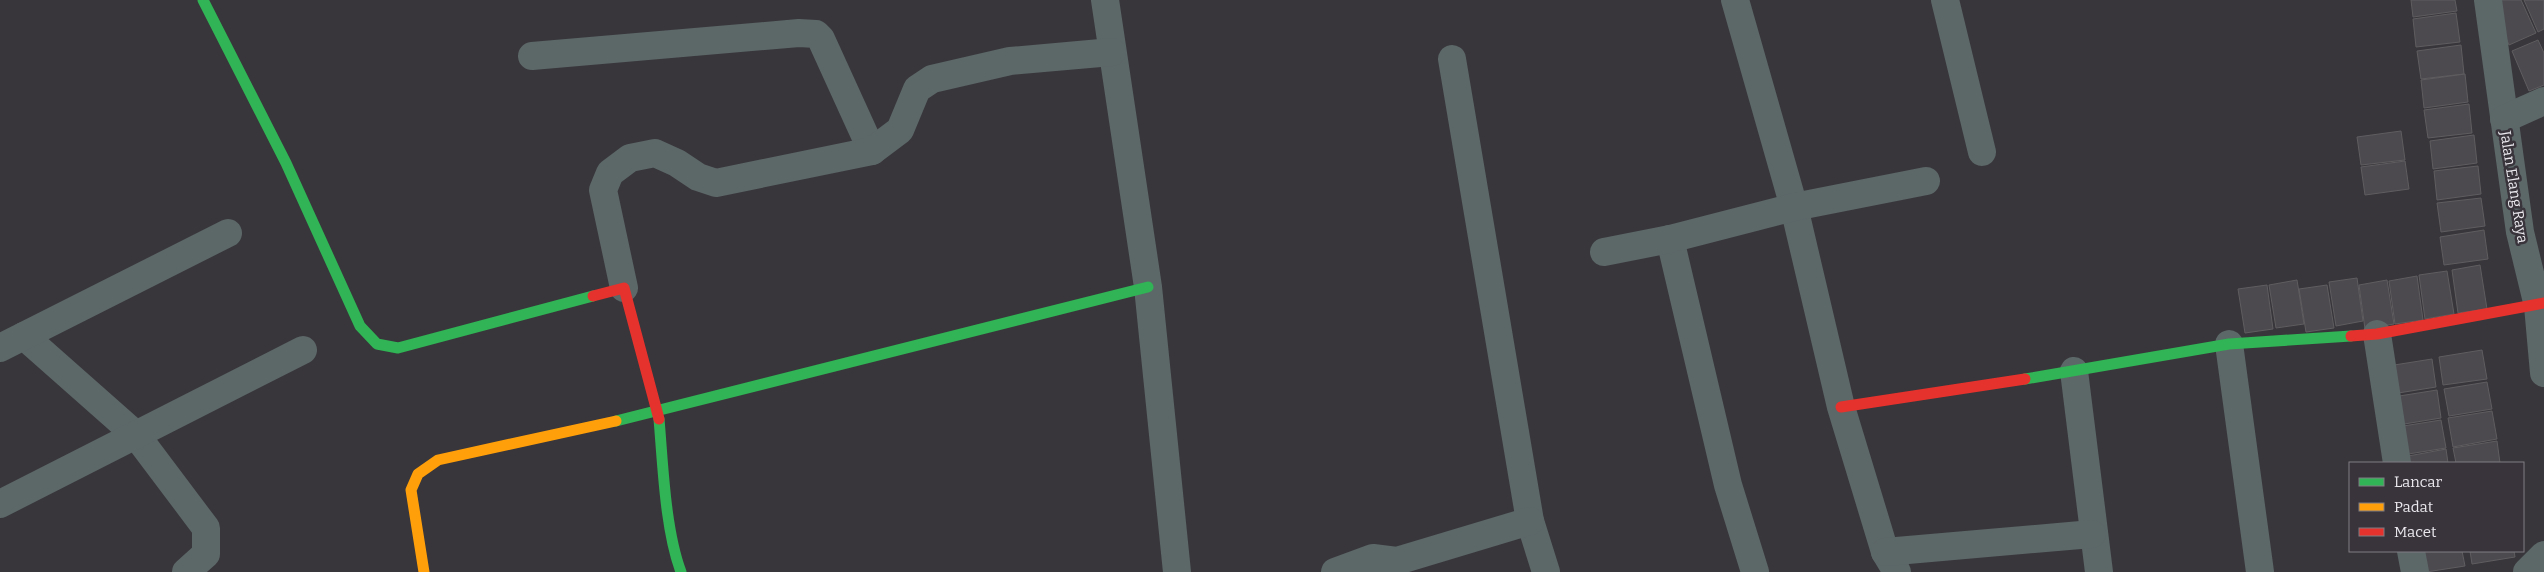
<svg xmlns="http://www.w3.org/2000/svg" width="2544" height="572" viewBox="0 0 2544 572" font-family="Bitter,serif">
	<rect width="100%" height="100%" fill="#38363a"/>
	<g fill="#4c4a4e" stroke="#5f5d60">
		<path d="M2411,0H2455L2457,11L2413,17Z"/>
		<path d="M2501,0H2521L2536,33L2509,45L2492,4Z"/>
		<path d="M2524,0H2544V29L2538,32Z"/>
		<path d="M2456,13L2460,42L2416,47L2413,19Z"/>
		<path d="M2538,40L2544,53V85L2529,91L2512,51Z"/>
		<path d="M2461,45L2464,74L2421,79L2417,51Z"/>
		<path d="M2465,74L2468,102L2424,108L2421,80Z"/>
		<path d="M2469,104L2472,133L2428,138L2424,110Z"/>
		<path d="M2401,131L2405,160L2361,165L2357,137Z"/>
		<path d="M2474,135L2477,163L2433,169L2430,141Z"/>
		<path d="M2405,161L2409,189L2365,195L2361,167Z"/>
		<path d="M2478,166L2481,194L2437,200L2434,171Z"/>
		<path d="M2481,198L2485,226L2441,232L2437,203Z"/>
		<path d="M2484,230L2488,259L2444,265L2440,237Z"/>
		<path d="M2480,265L2487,309L2458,313L2452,270Z"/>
		<path d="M2447,271L2454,314L2425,319L2419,275Z"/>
		<path d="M2417,276L2423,320L2395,324L2389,281Z"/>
		<path d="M2357,278L2363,321L2336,326L2329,282Z"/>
		<path d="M2297,280L2304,324L2276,328L2269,285Z"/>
		<path d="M2387,280L2394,324L2365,329L2359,285Z"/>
		<path d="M2267,285L2273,329L2245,333L2238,289Z"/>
		<path d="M2327,285L2334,328L2306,332L2299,289Z"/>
		<path d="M2482,350L2487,379L2443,385L2439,357Z"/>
		<path d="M2432,359L2436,387L2392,394L2388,366Z"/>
		<path d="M2487,382L2492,409L2449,416L2444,389Z"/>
		<path d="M2437,390L2441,418L2398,425L2393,397Z"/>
		<path d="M2492,411L2497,439L2453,447L2448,418Z"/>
		<path d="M2441,420L2446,448L2402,455L2397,427Z"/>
		<path d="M2497,441L2500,463H2456L2453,448Z"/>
		<path d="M2446,449L2448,463H2404L2403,457Z"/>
		<path d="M2418,551H2462L2465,566L2426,572Z"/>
		<path d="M2470,551H2514L2515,557L2472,564Z"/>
	</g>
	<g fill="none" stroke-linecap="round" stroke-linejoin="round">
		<g stroke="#5c6768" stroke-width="28">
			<path d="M1105,0L1148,287L1177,572"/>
			<path d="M1735,0L1794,207L1841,407L1885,552L1897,572"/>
			<path d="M1945,0L1982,152"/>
			<path d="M2488,0L2520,232L2538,306L2544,373"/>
			<path d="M532,56L799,33L816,34L821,39L872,151"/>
			<path d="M1452,59L1530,521L1546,572"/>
			<path d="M2504,119L2544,101"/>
			<path d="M1670,239L1728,485L1755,572"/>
			<path d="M1604,252L1670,239L1794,207L1926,181"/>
			<path d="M624,288L603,190L610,173L630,158L655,153L677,163L698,177L716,183L872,151L900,130L917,89L932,79L1010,61L1112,52"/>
			<path d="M2377,334L2397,463"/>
			<path d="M24,336L136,435L206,528V554L186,572"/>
			<path d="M2229,344L2260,572"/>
			<path d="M0,348L228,233"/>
			<path d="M2074,371L2099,572"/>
			<path d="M0,504L303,350"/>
			<path d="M2411,551L2415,572"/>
			<path d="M1885,552L2092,534"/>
			<path d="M1335,572L1373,558L1397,561L1530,521"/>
			<path d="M2527,572L2544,555"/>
		</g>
		<g stroke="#30b455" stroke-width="11">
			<path d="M203,0L286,163L360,326L377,344L398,348L593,296"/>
			<path d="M2025,379L2229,344L2351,336"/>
			<path d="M659,419C663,465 665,529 681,572"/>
			<path d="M616,421L1148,287"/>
		</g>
		<path stroke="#ff9f0a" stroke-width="11" d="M424,572L411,490L418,474L438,460L616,421"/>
		<g stroke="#e5322d" stroke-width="11">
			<path d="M593,296L624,288L659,419"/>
			<path d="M2351,336L2377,334L2544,303"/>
			<path d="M1841,407L2025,379"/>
		</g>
	</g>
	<g text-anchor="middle" stroke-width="5" stroke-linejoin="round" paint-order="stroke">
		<g font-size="15" fill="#eae7ed" stroke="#39343c">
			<text transform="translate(2514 187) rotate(81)" y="5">Jalan Elang Raya</text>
		</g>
	</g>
	<rect x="2349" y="462" width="175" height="90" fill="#39343c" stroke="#807c83"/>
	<rect x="2359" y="478" width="25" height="8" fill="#30b455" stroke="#807c83"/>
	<text x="2394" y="487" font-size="15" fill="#eae7ed">Lancar</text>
	<rect x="2359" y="503" width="25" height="8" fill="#ff9f0a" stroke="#807c83"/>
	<text x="2394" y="512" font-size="15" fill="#eae7ed">Padat</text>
	<rect x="2359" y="528" width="25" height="8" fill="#e5322d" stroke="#807c83"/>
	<text x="2394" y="537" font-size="15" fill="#eae7ed">Macet</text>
</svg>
